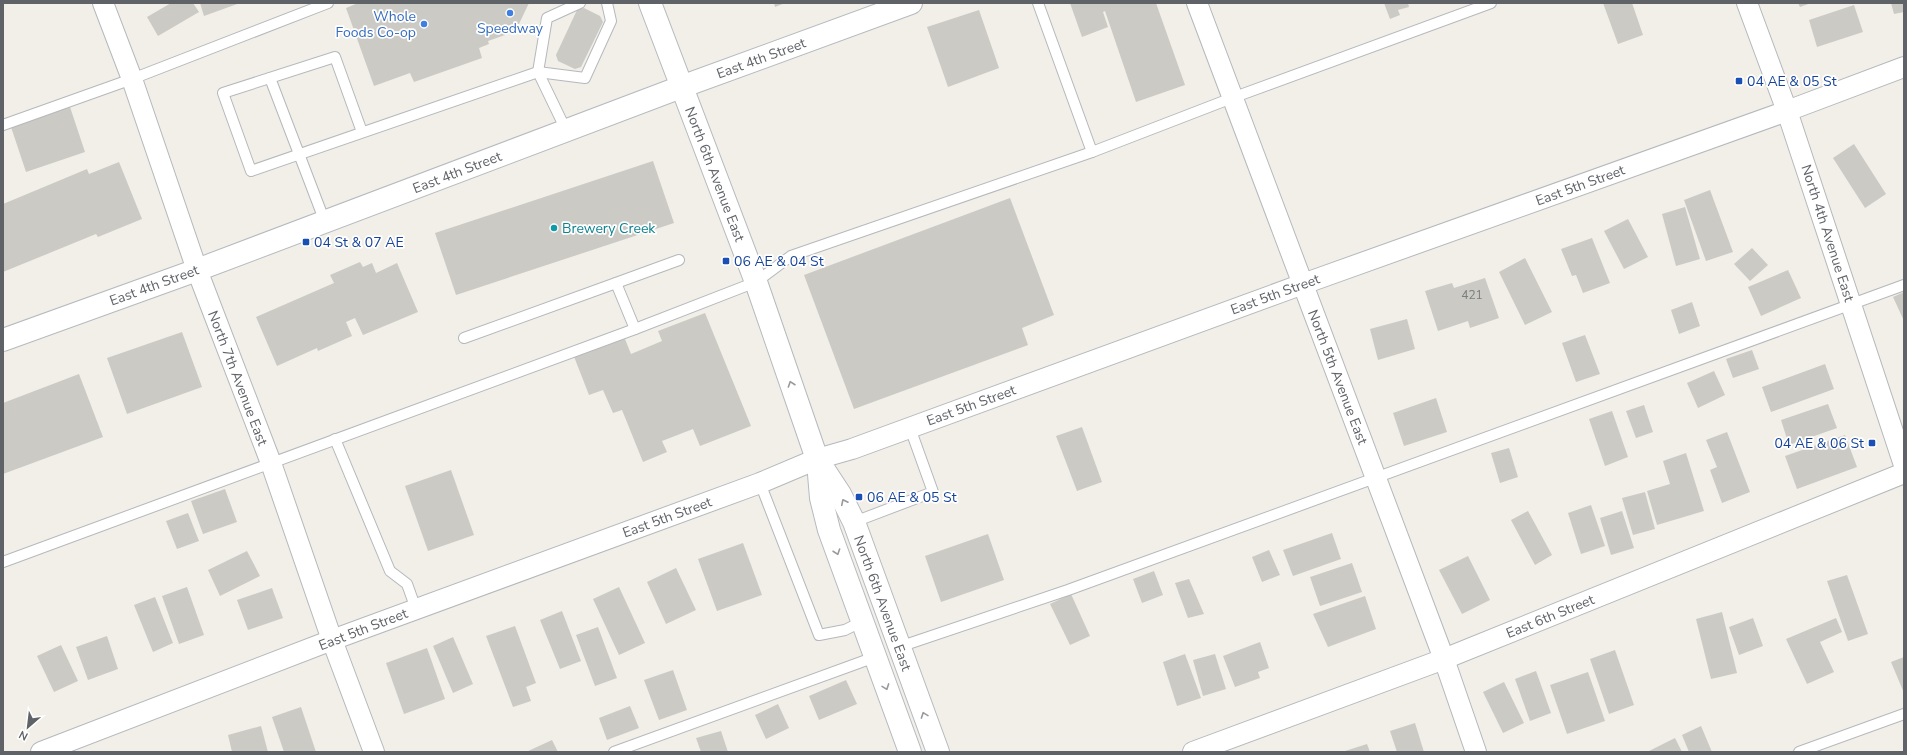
<svg xmlns="http://www.w3.org/2000/svg" width="1907" height="755" viewBox="0 0 1907 755" font-family="'Nunito Sans',sans-serif">
	<rect width="100%" height="100%" fill="#f1efe8"/>
	<g fill="#cccac5">
		<path d="M171,3H193L199,12L158,36L147,17Z"/>
		<path d="M200,3H240L204,16Z"/>
		<path d="M358,3H529L519,24L515,25L511,33L488,41L489,44L479,48L482,58L414,82L410,73L374,86L346,8Z"/>
		<path d="M774,3H785L775,7Z"/>
		<path d="M1070,3H1156L1185,85L1136,102L1105,11L1103,12L1108,27L1082,37Z"/>
		<path d="M1384,3H1408L1409,7L1398,10L1400,15L1390,19Z"/>
		<path d="M1603,3H1632L1643,35L1618,44Z"/>
		<path d="M1798,3H1811L1800,7Z"/>
		<path d="M1891,3H1904V12L1894,14Z"/>
		<path d="M1854,5L1863,32L1817,47L1809,20Z"/>
		<path d="M584,8L600,16L603,22L581,67L575,69L558,61L556,55L577,10Z"/>
		<path d="M979,10L999,68L948,87L927,27Z"/>
		<path d="M69,104L85,152L26,172L10,124Z"/>
		<path d="M1854,144L1886,194L1865,208L1833,158Z"/>
		<path d="M653,161L674,223L456,295L435,233Z"/>
		<path d="M119,162L142,219L98,237L96,234L3,272V204L87,169L89,174Z"/>
		<path d="M1710,190L1733,252L1706,261L1684,200Z"/>
		<path d="M1010,198L1054,315L1022,328L1028,345L854,409L804,275Z"/>
		<path d="M1685,207L1700,259L1676,266L1662,214Z"/>
		<path d="M1628,219L1648,257L1624,269L1604,231Z"/>
		<path d="M1592,238L1610,283L1583,293L1576,275L1572,276L1561,249Z"/>
		<path d="M1752,248L1768,265L1750,281L1734,264Z"/>
		<path d="M1525,258L1552,312L1525,325L1499,272Z"/>
		<path d="M360,262L363,267L372,263L376,273L397,263L418,312L363,335L355,318L346,322L352,336L318,351L317,348L277,366L256,317L334,283L330,275Z"/>
		<path d="M1788,270L1801,298L1761,316L1748,287Z"/>
		<path d="M1485,278L1499,318L1470,328L1468,321L1438,331L1425,291L1452,283L1454,288Z"/>
		<path d="M1904,292V321L1893,297Z"/>
		<path d="M1692,302L1700,326L1679,334L1671,310Z"/>
		<path d="M705,313L751,426L700,446L693,429L662,441L667,452L643,462L622,410L613,413L603,390L589,395L573,354L623,334L631,354L662,341L658,331Z"/>
		<path d="M1407,319L1415,349L1378,360L1370,329Z"/>
		<path d="M182,332L202,387L127,414L107,358Z"/>
		<path d="M1585,335L1600,374L1576,382L1562,343Z"/>
		<path d="M1752,350L1759,369L1733,378L1726,359Z"/>
		<path d="M1825,364L1834,389L1771,412L1762,387Z"/>
		<path d="M1714,371L1725,395L1698,408L1687,383Z"/>
		<path d="M79,374L103,437L3,474V403Z"/>
		<path d="M1436,398L1447,432L1404,446L1393,413Z"/>
		<path d="M1828,404L1837,428L1789,445L1781,420Z"/>
		<path d="M1644,405L1653,432L1636,438L1626,411Z"/>
		<path d="M1612,411L1628,457L1605,466L1589,419Z"/>
		<path d="M1082,427L1102,482L1077,491L1056,436Z"/>
		<path d="M1727,432L1750,492L1722,503L1710,470L1717,467L1706,440Z"/>
		<path d="M1845,435L1857,467L1797,489L1785,456Z"/>
		<path d="M1509,448L1518,477L1500,483L1491,453Z"/>
		<path d="M1686,453L1704,511L1657,525L1647,491L1670,484L1663,461Z"/>
		<path d="M451,470L474,535L428,551L405,486Z"/>
		<path d="M225,489L237,522L203,534L191,501Z"/>
		<path d="M1645,492L1655,529L1633,535L1622,498Z"/>
		<path d="M1591,505L1605,546L1581,554L1568,513Z"/>
		<path d="M1528,511L1552,555L1535,565L1511,520Z"/>
		<path d="M1622,511L1634,548L1611,555L1600,518Z"/>
		<path d="M188,513L199,541L177,549L166,521Z"/>
		<path d="M1332,533L1341,559L1293,576L1283,550Z"/>
		<path d="M988,534L1004,580L941,602L925,556Z"/>
		<path d="M743,543L762,595L717,611L698,559Z"/>
		<path d="M1269,550L1280,575L1262,582L1252,557Z"/>
		<path d="M247,551L260,576L220,596L208,570Z"/>
		<path d="M1468,556L1490,600L1462,614L1439,570Z"/>
		<path d="M1352,563L1362,592L1320,606L1310,577Z"/>
		<path d="M676,568L696,610L666,624L647,582Z"/>
		<path d="M1154,571L1163,595L1142,603L1133,579Z"/>
		<path d="M1847,575L1868,634L1848,641L1827,581Z"/>
		<path d="M1189,579L1204,614L1188,618L1175,583Z"/>
		<path d="M187,587L204,635L179,644L162,596Z"/>
		<path d="M619,587L645,643L619,655L593,599Z"/>
		<path d="M272,588L283,618L248,630L237,600Z"/>
		<path d="M1071,594L1090,636L1070,645L1050,604Z"/>
		<path d="M1365,596L1376,629L1328,647L1313,614Z"/>
		<path d="M155,597L173,643L153,652L134,605Z"/>
		<path d="M562,611L581,661L560,669L540,620Z"/>
		<path d="M1722,612L1737,673L1711,679L1696,619Z"/>
		<path d="M1753,618L1763,646L1739,655L1729,627Z"/>
		<path d="M1836,618L1842,632L1820,642L1834,672L1807,684L1786,639Z"/>
		<path d="M515,626L536,683L526,687L531,701L513,707L486,636Z"/>
		<path d="M598,627L617,678L595,686L576,635Z"/>
		<path d="M107,636L118,669L88,680L76,647Z"/>
		<path d="M453,637L473,684L453,693L433,646Z"/>
		<path d="M1260,642L1269,668L1258,672L1260,678L1235,687L1223,656Z"/>
		<path d="M61,645L78,681L54,692L37,656Z"/>
		<path d="M427,648L445,699L404,714L386,663Z"/>
		<path d="M1615,650L1634,705L1609,714L1590,659Z"/>
		<path d="M1185,654L1201,698L1177,706L1163,662Z"/>
		<path d="M1215,654L1226,689L1203,696L1193,660Z"/>
		<path d="M1904,657V693L1891,662Z"/>
		<path d="M673,670L687,710L659,720L644,680Z"/>
		<path d="M1536,671L1551,713L1530,721L1515,679Z"/>
		<path d="M1588,672L1605,721L1567,734L1550,685Z"/>
		<path d="M846,680L857,704L819,720L809,696Z"/>
		<path d="M1504,682L1524,723L1503,733L1483,692Z"/>
		<path d="M778,704L789,728L766,739L755,715Z"/>
		<path d="M630,706L639,728L607,740L599,718Z"/>
		<path d="M301,707L316,752H284L272,717Z"/>
		<path d="M1415,723L1424,752H1397L1390,731Z"/>
		<path d="M261,726L268,752H232L228,735Z"/>
		<path d="M1701,726L1712,752H1689L1682,735Z"/>
		<path d="M721,731L728,752H701L696,738Z"/>
		<path d="M1675,738L1682,752H1647Z"/>
		<path d="M552,740L558,752H526Z"/>
		<path d="M1367,744L1370,752H1342Z"/>
	</g>
	<g fill="none" stroke-linecap="round" stroke-linejoin="round">
		<g stroke="#b5b8bc" stroke-width="12">
			<g id="lane">
				<path d="M1038,3L1092,152"/>
				<path d="M270,78L325,222"/>
				<path d="M3,125L132,79L328,3"/>
				<path d="M566,130L538,72L547,18L580,3"/>
				<path d="M362,132L335,57L223,93L251,171L538,72L585,78L611,21L607,3"/>
				<path d="M635,329L616,283L679,260"/>
				<path d="M464,338L616,283"/>
				<path d="M335,439L390,571L407,584L416,609"/>
				<path d="M760,483L819,635L845,630L861,622"/>
				<path d="M854,522L933,492L910,428"/>
				<path d="M3,562L635,329L756,282L791,256L1092,152L1232,98L1491,3"/>
				<path d="M899,647L1068,590L1904,285"/>
				<path d="M614,752L875,657"/>
				<path d="M1799,752L1904,714"/>
			</g>
		</g>
		<g stroke="#b5b8bc" stroke-width="22">
			<g id="street">
				<path d="M103,3L132,79L197,270L271,463L332,640L374,752"/>
				<path d="M1197,3L1444,659L1476,752"/>
				<path d="M1747,3L1787,111L1904,465"/>
				<path d="M41,752L332,640L760,483L817,459L852,449L1303,284L1787,111L1904,67"/>
				<path d="M1193,752L1444,659L1904,473"/>
			</g>
		</g>
		<g stroke="#b6babf" stroke-width="24">
			<g id="secondary">
				<path d="M650,3L756,282L817,459L840,494L854,522L938,752"/>
				<path d="M3,340L197,270L681,87L911,3"/>
				<path d="M818,462L821,498L829,530L910,752"/>
			</g>
		</g>
		<use href="#lane" stroke="#fff" stroke-width="10"/>
		<use href="#street" stroke="#fff" stroke-width="20"/>
		<use href="#secondary" stroke="#fff" stroke-width="22"/>
	</g>
	<defs><path id="oneway-chevron" d="M-2-3.5L2.5 0L-2 3.5" fill="none" stroke-width="1.6" stroke-linecap="round" stroke-linejoin="round"/></defs>
	<g stroke="#979a9d">
		<use href="#oneway-chevron" transform="translate(791 384) rotate(-109)"/>
		<use href="#oneway-chevron" transform="translate(844 502) rotate(-116)"/>
		<use href="#oneway-chevron" transform="translate(837 552) rotate(71)"/>
		<use href="#oneway-chevron" transform="translate(886 687) rotate(70)"/>
		<use href="#oneway-chevron" transform="translate(924 715) rotate(-110)"/>
	</g>
	<g fill="#3f7fe0" stroke="#fff" stroke-width="1.5">
		<circle cx="510" cy="13" r="4"/>
		<circle cx="424" cy="24" r="4"/>
	</g>
	<g fill="#1a4fb4" stroke="#fff" stroke-width="1.5">
		<rect x="1735" y="77" width="8" height="8" rx="2"/>
		<rect x="302" y="238" width="8" height="8" rx="2"/>
		<rect x="722" y="257" width="8" height="8" rx="2"/>
		<rect x="1868" y="439" width="8" height="8" rx="2"/>
		<rect x="855" y="493" width="8" height="8" rx="2"/>
	</g>
	<circle fill="#0f9aa8" stroke="#fff" stroke-width="1.5" cx="554" cy="228" r="4"/>
	<g text-anchor="middle" stroke-width="3.5" stroke-linejoin="round" paint-order="stroke">
		<g font-size="12" fill="#7a7d7f">
			<text x="1472" y="299">421</text>
		</g>
		<g font-size="14" fill="#366cbe" stroke="#fff" text-anchor="end">
			<text x="416" y="21">Whole<tspan x="416" dy="16">Foods Co-op</tspan></text>
			<text x="510" y="33" text-anchor="middle">Speedway</text>
		</g>
		<g font-size="14" fill="#5f6368" stroke="#fff">
			<text transform="translate(761 58) rotate(-20)" y="5">East 4th Street</text>
			<text transform="translate(457 172) rotate(-21)" y="5">East 4th Street</text>
			<text transform="translate(715 174) rotate(69)" y="5">North 6th Avenue East</text>
			<text transform="translate(1580 185) rotate(-20)" y="5">East 5th Street</text>
			<text transform="translate(1828 233) rotate(72)" y="5">North 4th Avenue East</text>
			<text transform="translate(154 285) rotate(-20)" y="5">East 4th Street</text>
			<text transform="translate(1275 294) rotate(-20)" y="5">East 5th Street</text>
			<text transform="translate(1338 377) rotate(69)" y="5">North 5th Avenue East</text>
			<text transform="translate(238 378) rotate(69)" y="5">North 7th Avenue East</text>
			<text transform="translate(971 405) rotate(-20)" y="5">East 5th Street</text>
			<text transform="translate(667 517) rotate(-20)" y="5">East 5th Street</text>
			<text transform="translate(883 603) rotate(70)" y="5">North 6th Avenue East</text>
			<text transform="translate(1550 616) rotate(-22)" y="5">East 6th Street</text>
			<text transform="translate(363 629) rotate(-21)" y="5">East 5th Street</text>
		</g>
		<g font-size="14" fill="#164399" stroke="#fff" text-anchor="start">
			<text x="1747" y="86">04 AE &amp; 05 St</text>
			<text x="314" y="247">04 St &amp; 07 AE</text>
			<text x="734" y="266">06 AE &amp; 04 St</text>
			<text x="1864" y="448" text-anchor="end">04 AE &amp; 06 St</text>
			<text x="867" y="502">06 AE &amp; 05 St</text>
		</g>
		<g font-size="14" fill="#0d838f" stroke="#fff" text-anchor="start">
			<text x="562" y="233">Brewery Creek</text>
		</g>
	</g>
	<rect width="1907" height="755" fill="none" stroke="#5f6368" stroke-width="8"/>
	<g transform="translate(28 727) rotate(208)" stroke="#ffffff" stroke-width="3" paint-order="stroke">
	<path d="M0-3L7 15L0 10L-7 15Z" fill="#5f6368"/>
	<text y="-6" font-size="11" font-weight="bold" text-anchor="middle" fill="#5f6368">N</text>
	</g>
</svg>
